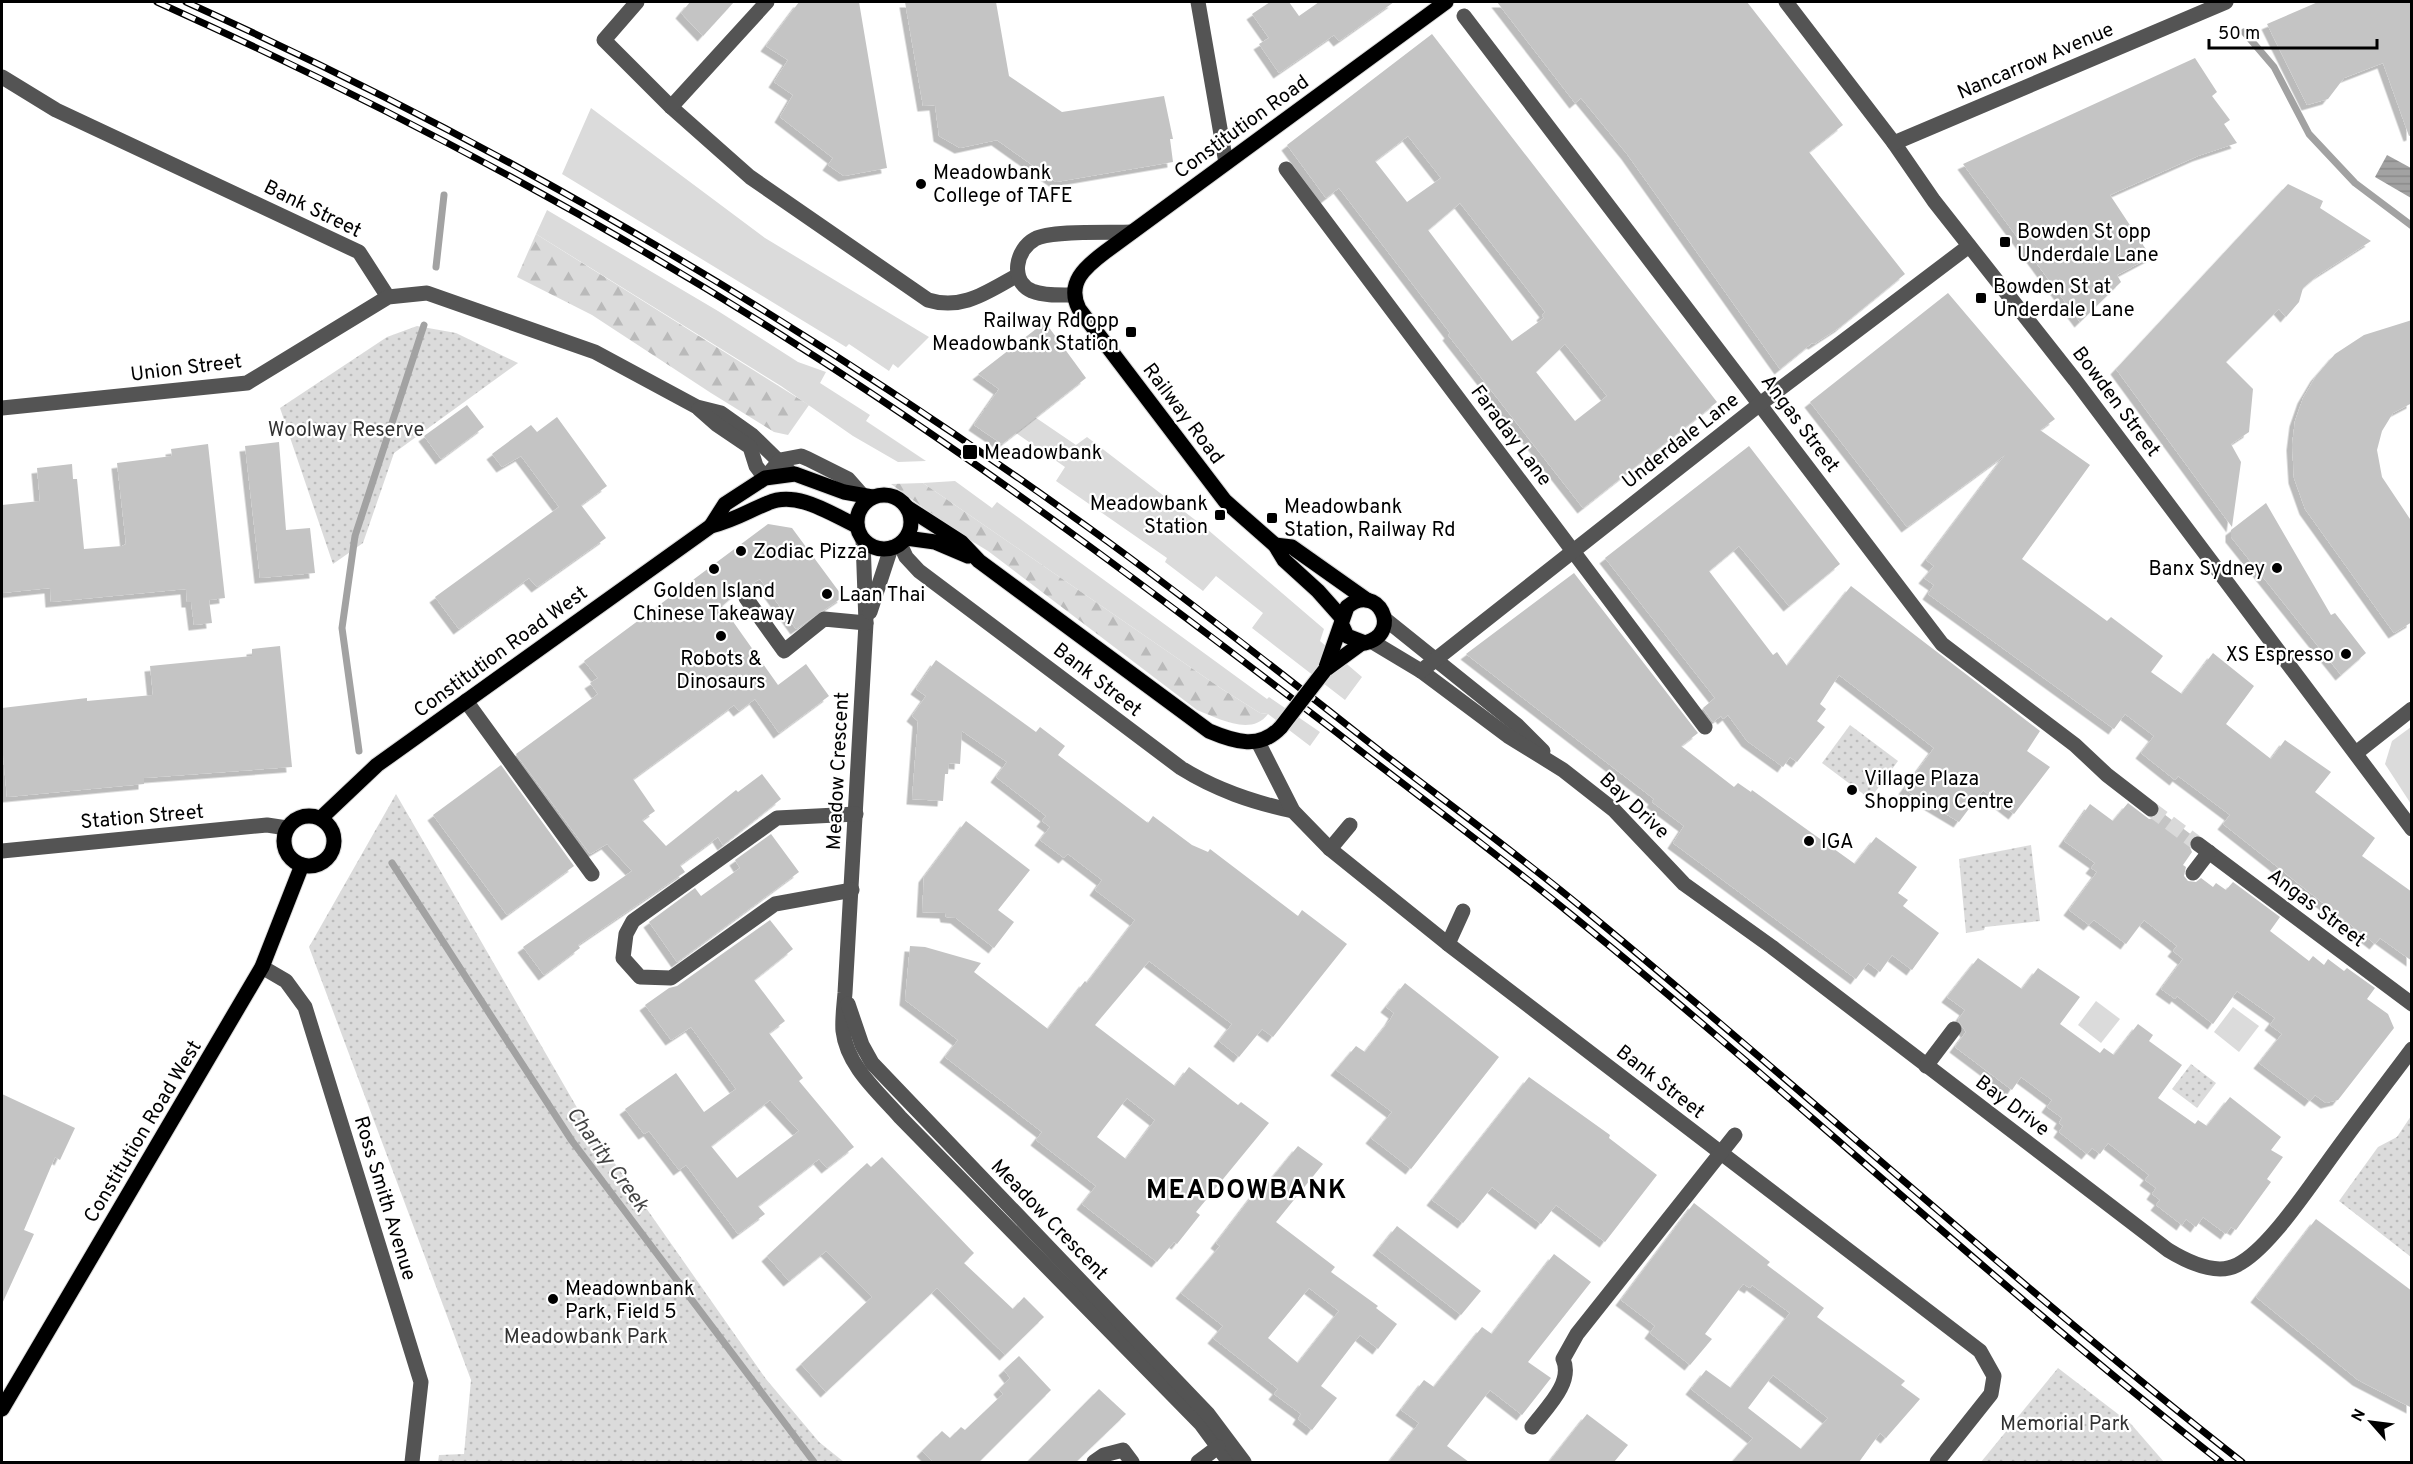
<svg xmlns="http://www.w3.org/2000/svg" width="2413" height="1464" viewBox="0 0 2413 1464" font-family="Overpass,sans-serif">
	<defs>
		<pattern id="forest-firs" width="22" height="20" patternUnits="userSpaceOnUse" patternTransform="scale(1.5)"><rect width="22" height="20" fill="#dbdbdb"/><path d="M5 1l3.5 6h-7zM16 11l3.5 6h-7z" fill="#bababa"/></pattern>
		<pattern id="park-dots" width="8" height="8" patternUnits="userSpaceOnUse" patternTransform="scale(1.5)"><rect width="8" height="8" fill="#dbdbdb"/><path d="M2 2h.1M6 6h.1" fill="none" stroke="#bababa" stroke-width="1.8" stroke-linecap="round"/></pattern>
		<pattern id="water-rules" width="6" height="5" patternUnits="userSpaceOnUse" patternTransform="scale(1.5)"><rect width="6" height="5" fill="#a2a2a2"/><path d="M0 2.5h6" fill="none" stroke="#8a8a8a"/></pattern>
		<filter id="shadow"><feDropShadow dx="-5.5" dy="5.5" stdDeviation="0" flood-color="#0004"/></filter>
	</defs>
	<rect width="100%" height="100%" fill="#fff"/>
	<g fill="#dbdbdb">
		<path d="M591,108L765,238L929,337L898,368L893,364L889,371L849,344L846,347L562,174Z"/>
		<path d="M547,210L718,311L798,362L826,372L820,383L870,415L866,421L926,461L898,462L853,436L781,386L536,234Z"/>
		<path d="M1001,394L1076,445L1087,437L1207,529L1324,629L1320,641L1362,677L1345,700L1252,628L1263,613L1216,576L1203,591L1165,562L1167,558L1056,481L1065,467L984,411L985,408L990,410Z"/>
		<path d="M955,481L992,508L997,502L1267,699L1269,697L1320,732L1310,746L1268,714L1260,713L1222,689L923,483Z"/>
		<path d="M2411,727V804L2385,764L2392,741Z"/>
		<path d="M2096,1001L2120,1019L2101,1043L2078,1025Z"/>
		<path d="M2233,1007L2259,1026L2239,1052L2214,1032Z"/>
	</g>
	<g fill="url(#forest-firs)">
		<path d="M536,234L809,405L788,435L774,432L711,393L592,315L517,277Z"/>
		<path d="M923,483L1222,689L1260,713L1268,714C1251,737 1218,718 1197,710L988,551L955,531L891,484Z"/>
	</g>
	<g fill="url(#park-dots)">
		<path d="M417,326L456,333L518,363L394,453L363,543L333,564L280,408L387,337Z"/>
		<path d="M1850,725L1898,761L1870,799L1822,763Z"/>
		<path d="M396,794L583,1118L766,1379L819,1442L844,1462H438L439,1455L464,1454L471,1380L309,947Z"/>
		<path d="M2031,845L2040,921L1985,927L1984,930L1966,933L1959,859Z"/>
		<path d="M2191,1064L2216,1083L2197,1108L2172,1089Z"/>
		<path d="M2411,1116H2412L2411,1257L2339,1201L2378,1147L2397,1137Z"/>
		<path d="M2058,1368L2131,1424L2164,1462H1981Z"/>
	</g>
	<path fill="url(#water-rules)" d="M2387,155L2411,168V198L2375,177Z"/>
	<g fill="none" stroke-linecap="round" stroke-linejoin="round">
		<g stroke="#a2a2a2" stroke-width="7">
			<path d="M2244,32L2274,67L2309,134L2355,183L2412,226"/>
			<path d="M436,267L444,195"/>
			<path d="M359,751L342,628L355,536L424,325"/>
			<path d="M392,863L572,1141L814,1462"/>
		</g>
	</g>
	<g fill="#c4c4c4" fill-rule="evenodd" filter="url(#shadow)">
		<path d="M690,2H734L703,36L681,13Z"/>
		<path d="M799,2H859L887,168L844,176L828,165L833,158L780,117L793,95L774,82L788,60L766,46Z"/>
		<path d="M905,2H996L1009,76L1062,112L1164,96L1173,139H1170L1173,162L1056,182L997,140L960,148L939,136L935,105L923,106Z"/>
		<path d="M1270,2H1289L1299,16L1319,2H1394L1339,41L1334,35L1279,73L1259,44L1269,38L1252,14Z"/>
		<path d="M1497,2H1747L1843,125L1809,152L1905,274L1840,327L1814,344L1812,343L1780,369L1627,154L1581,98L1575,103Z"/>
		<path d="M2318,2H2412V135L2409,136L2383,63L2344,78L2328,99L2307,105L2267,24Z"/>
		<path d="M1432,34L1717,402L1583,508L1448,335L1450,333L1339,188L1326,198L1287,145ZM1408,136L1441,178L1407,202L1375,161ZM1460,203L1545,312L1542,315L1544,318L1512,341L1428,230ZM1565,344L1607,396L1575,421L1536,372Z"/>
		<path d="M2195,58L2217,92L2212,96L2230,120L2224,124L2237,143L2198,156L2110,195L2151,257L2117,275L2121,282L2080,322L1963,164Z"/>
		<path d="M2288,184L2323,201L2320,208L2371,241L2318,275L2303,288L2299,302L2286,317L2279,309L2226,362L2253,389L2249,432L2231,444L2241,462L2232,527L2116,369Z"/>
		<path d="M1948,293L2055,419L2040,430L2090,465L2022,559L2107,621L2111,617L2163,656L2151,672L2182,694L2213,653L2254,686L2226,724L2271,759L2285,740L2331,772L2315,792L2375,838L2362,856L2412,892V961L2380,938L2375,944L2223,824L2230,815L2178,776L2175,780L2141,753L2154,736L2125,714L2114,729L1928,594L1934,585L1924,578L1934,566L1926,560L2005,455L1907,527L1810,402Z"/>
		<path d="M2412,320V403L2393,413L2382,431L2377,450L2382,477L2412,522V622L2394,633L2305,509L2294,478L2292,445L2295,421L2303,398L2316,376L2335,354L2364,335Z"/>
		<path d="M1045,322L1086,378L1002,444L974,425L999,389L978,374Z"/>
		<path d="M467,405L484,427L441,459L424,436Z"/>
		<path d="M557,417L607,486L581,505L606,538L537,587L529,578L459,629L435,597L559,507L521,456L502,467L492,454L531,425L537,432Z"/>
		<path d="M279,442L286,530L310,528L315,573L260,578L245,446Z"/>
		<path d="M208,444L225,598L209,600L212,623L194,625L191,602H187L186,589L51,602L50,588L2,593V505L40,501L37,468L72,464L73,479H77L84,549L122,546L126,544L117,463L172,456L171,449Z"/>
		<path d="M1749,446L1840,564L1789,606L1739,546L1709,571L1773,655L1777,652L1787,666L1851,586L2040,731L2027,751L2050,767L2014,814L1983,790L1959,822L1904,789L1934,748L1839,675L1820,704L1826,709L1817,721L1825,727L1797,762L1790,757L1783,767L1747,741L1728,715L1723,719L1721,716L1713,722L1703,708L1715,698L1605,558Z"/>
		<path d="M2266,503L2331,615L2335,613L2366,653L2341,675L2231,537V530Z"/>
		<path d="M768,524L792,528L843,597L796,629L760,579L740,590L722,606L778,685L806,664L829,696L779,733L755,699L739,711L734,705L633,779L655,811L642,820L666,846L736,790L738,792L762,774L781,799L723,845L718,837L680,865L685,872L578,945L580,948L544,975L523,947L632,871L607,844L590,854L516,754L598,694L590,683L598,678L584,661Z"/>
		<path d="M1574,573L1698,733L1681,746L1734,787L1738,783L1751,792L1752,790L1855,864L1876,837L1917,867L1898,893L1908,900L1903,906L1939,933L1912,970L1892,955L1880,972L1868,963L1856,979L1673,843L1684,826L1652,802L1654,799L1466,654Z"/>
		<path d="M280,646L292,767L144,778V784L7,797L2,744V708L87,698V701L153,695L150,666L252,656V649Z"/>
		<path d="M936,660L1036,732L1040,727L1065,746L1058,755L1148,823L1153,816L1192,845L1208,852L1210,849L1298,916L1302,910L1347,944L1273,1037L1262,1029L1239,1057L1219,1041L1232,1024L1149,961L1095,1025L1175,1086L1189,1067L1238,1105L1241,1102L1269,1123L1196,1212L1200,1215L1177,1244L1174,1242L1157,1262L1082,1204L1096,1186L1036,1140L1042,1132L945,1057L958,1040L905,1000L910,946L925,947L981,963L974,972L1048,1029L1085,981L1087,983L1135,920L1095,890L1102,880L1068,854L1064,858L1040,840L1050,827L1042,821L1046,816L996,777L1007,762L962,731L960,764L949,763L948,774H945L943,801L912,799L918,721L912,716L926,696L916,689ZM1127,1098L1155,1120L1126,1159L1097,1137Z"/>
		<path d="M501,765L574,866L507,915L433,815Z"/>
		<path d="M2128,803L2149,819L2155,818L2160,811L2193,836L2188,843L2192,852L2183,865L2186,867L2184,876L2188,881L2196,882L2201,878L2213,887L2216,883L2226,890L2233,882L2280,917L2270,931L2309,961L2313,956L2324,965L2328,959L2344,971L2347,968L2375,988L2367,999L2388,1014L2394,1028L2338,1100L2326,1103L2315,1095L2310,1101L2259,1063L2282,1034L2270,1025L2275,1018L2237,991L2213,1024L2177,996L2175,999L2161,989L2183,959L2173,951L2177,946L2144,920L2126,944L2094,920L2089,925L2069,910L2097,872L2091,868L2095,863L2064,841L2090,804L2113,821Z"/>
		<path d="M966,821L1030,870L998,910L1014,922L994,948L956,918L946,917L945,913L922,912L924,877Z"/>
		<path d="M771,834L799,872L677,962L649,922L695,888L701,896L740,868L735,860Z"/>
		<path d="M770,920L793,949L754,980L785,1021L769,1033L803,1078L799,1081L854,1147L827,1168L819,1159L758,1206L765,1214L738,1234L686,1165L679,1170L649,1131L644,1134L625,1109L676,1073L704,1112L736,1089L691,1027L671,1040L645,1005L669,988L677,986ZM770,1100L799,1131L737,1178L711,1146Z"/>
		<path d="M1978,958L2022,989L2038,968L2080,997L2060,1024L2100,1053L2104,1048L2114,1055L2138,1024L2153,1035L2149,1041L2182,1065L2158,1098L2195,1124L2198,1120L2207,1126L2230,1097L2281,1137L2271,1150L2283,1157L2267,1179L2271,1182L2236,1230L2231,1227L2226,1234L2203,1217L2196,1227L2186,1219L2182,1225L2156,1205L2160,1200L2152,1194L2156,1188L2145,1180L2149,1175L2108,1143L2100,1154L2092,1148L2087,1154L2059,1132L2063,1126L2059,1123L2062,1118L2047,1107L2052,1100L2021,1077L2012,1090L1955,1047L1966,1032L1958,1020L1965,1010L1947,997Z"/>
		<path d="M1405,983L1499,1057L1411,1169L1371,1138L1392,1112L1336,1070L1356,1046L1365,1052L1390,1020L1394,1013L1386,1007Z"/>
		<path d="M1529,1077L1610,1135L1609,1138L1657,1175L1605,1242L1556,1205L1541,1224L1492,1187L1463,1223L1432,1200Z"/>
		<path d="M2,1094L75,1128L60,1160L55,1157L24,1230L34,1234L2,1304Z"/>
		<path d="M1298,1146L1323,1164L1276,1222L1335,1267L1331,1272L1378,1306L1376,1308L1397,1324L1378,1349L1360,1335L1321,1386L1337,1398L1312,1430L1298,1419L1301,1414L1274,1394L1278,1389L1213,1338L1223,1326L1181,1293L1220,1246L1216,1243L1255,1192L1258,1195ZM1309,1288L1339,1311L1298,1363L1268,1338Z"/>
		<path d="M882,1157L974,1253L964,1263L1013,1309L1024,1297L1044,1317L1005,1355L937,1288L826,1392L801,1364L872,1297L826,1251L789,1281L767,1256L867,1163L871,1167Z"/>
		<path d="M1694,1203L1770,1262L1767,1265L1824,1308L1817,1317L1905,1381L1901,1385L1920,1399L1886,1438L1880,1433L1859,1462H1732L1753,1438L1691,1389L1706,1370L1731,1388L1790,1313L1752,1285L1750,1288L1743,1284L1705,1334L1712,1339L1690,1365L1650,1333L1655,1326L1621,1300ZM1773,1375L1828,1418L1801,1449L1748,1408Z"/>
		<path d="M2316,1219L2412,1291V1408L2358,1380L2256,1297Z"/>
		<path d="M1397,1226L1481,1291L1461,1315L1378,1250Z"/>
		<path d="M1554,1254L1591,1282L1528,1362L1551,1378L1522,1415L1490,1390L1447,1446L1469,1462H1389L1419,1423L1401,1410L1424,1380L1434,1387L1482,1327L1492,1334Z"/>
		<path d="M1019,1356L1051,1390L979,1462H933L922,1451L942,1431L950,1438L961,1427L965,1430L1003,1394L999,1389L1010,1378L1004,1370Z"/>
		<path d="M1099,1389L1126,1414L1076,1462H1027Z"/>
		<path d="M1587,1414L1628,1445L1614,1462H1549Z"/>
	</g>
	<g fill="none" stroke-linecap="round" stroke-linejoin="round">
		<path stroke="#d9d9d9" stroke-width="15" stroke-dasharray="15 8" stroke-linecap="butt" d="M2151,809L2198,844"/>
		<g stroke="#dbdbdb" stroke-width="17">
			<g id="major">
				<circle cx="884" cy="522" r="27"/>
				<path d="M908,508L961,542L979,561L1209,731C1235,742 1260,750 1281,727"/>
				<path d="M711,526L725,504L765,478L795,474L844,492L872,497"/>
				<path d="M906,538L935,542L968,556"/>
				<path d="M1275,545L1292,547L1367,600"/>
				<path d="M1342,618L1318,591L1284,560L1275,545L1225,501L1079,309C1066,283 1085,267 1105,252L1446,2"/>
				<path d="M1325,670L1347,607C1377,581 1404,633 1365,643L1347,636L1342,625"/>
				<path d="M1325,670L1362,643"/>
				<circle cx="309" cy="841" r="25"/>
				<path d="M321,818L377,765L711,526C735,520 746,512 768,503C797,490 831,514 857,526"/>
				<path d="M2,1409L262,967L302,865"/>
			</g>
		</g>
		<g stroke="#545454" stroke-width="15">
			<path d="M637,2L604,40L671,107L750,177L928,300C963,311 988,291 1018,275"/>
			<path d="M1198,2L1226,163"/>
			<path d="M1786,2L1894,143L1934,201L2075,380L2412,829"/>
			<path d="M1464,16L1942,644L2075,745L2107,775L2151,809"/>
			<path d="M2,77L56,110L359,252L388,297"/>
			<path d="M671,107L767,2"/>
			<path d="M1894,143L2226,2"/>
			<path d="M1286,169L1705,727"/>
			<path d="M1073,295C1060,295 1045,296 1032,291C1009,281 1016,249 1035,239C1051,230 1111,233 1132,232"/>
			<path d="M2,408L247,383L388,297L427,293L595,352L697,407L721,413L752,435L792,474"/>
			<path d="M699,409L716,424L750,447L756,466L765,478L780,460L801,456L808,459L848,479L863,496"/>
			<path d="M863,540L866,623L845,993C844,1005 842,1019 843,1031C847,1066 878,1092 900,1117L1201,1424L1229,1462"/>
			<path d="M900,544L906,557L919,571L1181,768C1216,790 1252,802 1293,811"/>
			<path d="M746,598L784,651L824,619L866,623"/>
			<path d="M870,612L891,548"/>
			<path d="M1385,619L1517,725L1543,751"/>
			<path d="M1371,641L1421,671L1508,736L1563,770L1614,810L1684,884L1772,947L2168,1250C2186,1261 2216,1276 2237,1265C2266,1251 2302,1197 2322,1170C2351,1129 2382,1089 2412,1049"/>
			<path d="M1421,671L1760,404L1969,246"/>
			<path d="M466,701L592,874"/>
			<path d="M1258,742L1293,811L1330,849L1448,944L1980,1351L1994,1376L1991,1394L1937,1462"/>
			<path d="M2356,753L2412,709"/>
			<path d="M2198,844L2412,1004"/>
			<path d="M1330,849L1350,825"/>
			<path d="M2,851L267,825L287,828"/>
			<path d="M2193,873L2209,852"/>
			<path d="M852,890L775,904L671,978L640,977L623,958L626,934L633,921L777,818L856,814"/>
			<path d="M1448,944L1463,911"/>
			<path d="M262,967L286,981L305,1007L421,1382L412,1462"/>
			<path d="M848,1004L862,1045L872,1063L1208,1414L1244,1462"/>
			<path d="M1926,1066L1954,1029"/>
			<path d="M1532,1427C1545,1409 1574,1383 1563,1359L1577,1334L1735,1135"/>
			<path d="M1094,1462L1104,1455L1123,1450L1132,1462"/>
			<path d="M1198,1462L1218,1447"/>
		</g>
		<use href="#major" stroke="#000" stroke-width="15"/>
		<g stroke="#000" stroke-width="7">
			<g id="rail">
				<path d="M157,2C377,101 593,215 797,345C984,464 1160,597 1336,732C1413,792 1492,850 1568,912C1789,1091 1997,1287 2221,1462"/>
				<path d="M186,2C510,148 819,332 1107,541C1203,611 1296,685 1389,758C1453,807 1518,855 1580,906C1803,1089 2015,1284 2242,1462"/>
			</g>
		</g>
		<use href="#rail" stroke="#fff" stroke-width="4.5" stroke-dasharray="14" stroke-linecap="butt"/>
		<g stroke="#dbdbdb" stroke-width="17" stroke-linecap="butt">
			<path id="major-bridge" d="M1281,727L1325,670"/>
		</g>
		<use href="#major-bridge" stroke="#000" stroke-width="15"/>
	</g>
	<g fill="#000" stroke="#fff" stroke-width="2">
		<circle cx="921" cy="184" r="6"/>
		<rect x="1999" y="236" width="12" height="12" rx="3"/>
		<rect x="1975" y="292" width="12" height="12" rx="3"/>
		<rect x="1125" y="326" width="12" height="12" rx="3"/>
		<rect x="962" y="444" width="16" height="16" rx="3"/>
		<rect x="1214" y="509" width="12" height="12" rx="3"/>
		<rect x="1266" y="512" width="12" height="12" rx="3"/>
		<circle cx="741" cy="551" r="6"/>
		<circle cx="2277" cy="568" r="6"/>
		<circle cx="714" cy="569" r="6"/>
		<circle cx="827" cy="594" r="6"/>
		<circle cx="721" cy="636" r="6"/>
		<circle cx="2346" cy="654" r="6"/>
		<circle cx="1852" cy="790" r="6"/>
		<circle cx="1809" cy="841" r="6"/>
		<circle cx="553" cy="1299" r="6"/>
	</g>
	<g text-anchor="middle" stroke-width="4.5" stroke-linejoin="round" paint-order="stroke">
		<g font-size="20" fill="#000" stroke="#fff">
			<text transform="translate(2035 60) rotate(-23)" y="7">Nancarrow Avenue</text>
			<text transform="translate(1241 126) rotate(-36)" y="7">Constitution Road</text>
			<text transform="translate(313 208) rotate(26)" y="7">Bank Street</text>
			<text transform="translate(186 367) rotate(-7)" y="7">Union Street</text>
			<text transform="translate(2117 401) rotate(53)" y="7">Bowden Street</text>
			<text transform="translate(1184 413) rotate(53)" y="7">Railway Road</text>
			<text transform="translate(1801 423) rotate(53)" y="7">Angas Street</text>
			<text transform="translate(1512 435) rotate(53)" y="7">Faraday Lane</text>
			<text transform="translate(1680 440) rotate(-38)" y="7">Underdale Lane</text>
			<text transform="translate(500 651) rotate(-36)" y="7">Constitution Road West</text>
			<text transform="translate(1098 679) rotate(38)" y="7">Bank Street</text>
			<text transform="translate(837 771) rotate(-87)" y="7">Meadow Crescent</text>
			<text transform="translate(1635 805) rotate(43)" y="7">Bay Drive</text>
			<text transform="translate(142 816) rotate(-5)" y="7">Station Street</text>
			<text transform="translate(2317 907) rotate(37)" y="7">Angas Street</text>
			<text transform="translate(1661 1081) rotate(38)" y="7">Bank Street</text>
			<text transform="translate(2013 1105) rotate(37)" y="7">Bay Drive</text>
			<text transform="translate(142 1131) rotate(-59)" y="7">Constitution Road West</text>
			<text transform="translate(386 1198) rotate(73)" y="7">Ross Smith Avenue</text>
			<text transform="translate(1050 1219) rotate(46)" y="7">Meadow Crescent</text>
		</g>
		<g font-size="20" fill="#000" stroke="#fff" text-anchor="start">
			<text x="933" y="179">Meadowbank<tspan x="933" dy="23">College of TAFE</tspan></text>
			<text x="2017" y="238">Bowden St opp<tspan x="2017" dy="23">Underdale Lane</tspan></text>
			<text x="1993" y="293">Bowden St at<tspan x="1993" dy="23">Underdale Lane</tspan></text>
			<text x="1119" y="327" text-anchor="end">Railway Rd opp<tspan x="1119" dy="23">Meadowbank Station</tspan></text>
			<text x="984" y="459">Meadowbank</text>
			<text x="1208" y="510" text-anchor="end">Meadowbank<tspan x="1208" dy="23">Station</tspan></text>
			<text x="1284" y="513">Meadowbank<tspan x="1284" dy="23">Station, Railway Rd</tspan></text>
			<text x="753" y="558">Zodiac Pizza</text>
			<text x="2265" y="575" text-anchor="end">Banx Sydney</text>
			<text x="714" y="597" text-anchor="middle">Golden Island<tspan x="714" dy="23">Chinese Takeaway</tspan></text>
			<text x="839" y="601">Laan Thai</text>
			<text x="2334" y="661" text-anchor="end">XS Espresso</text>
			<text x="721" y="665" text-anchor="middle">Robots &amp;<tspan x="721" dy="23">Dinosaurs</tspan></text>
			<text x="1864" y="785">Village Plaza<tspan x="1864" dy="23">Shopping Centre</tspan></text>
			<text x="1821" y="848">IGA</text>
			<text x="565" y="1295">Meadownbank<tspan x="565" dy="23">Park, Field 5</tspan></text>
		</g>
		<g font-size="20" fill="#323232" stroke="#fff">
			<text x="346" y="436">Woolway Reserve</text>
			<text x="586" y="1343">Meadowbank Park</text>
			<text x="2065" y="1430">Memorial Park</text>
		</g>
		<g font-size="21" font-style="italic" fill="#434343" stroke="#fff">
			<text transform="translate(608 1159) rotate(54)" y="7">Charity Creek</text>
		</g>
		<g font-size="26" font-weight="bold" letter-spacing="1.5" fill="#000" stroke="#fff">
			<text x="1247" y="1198">MEADOWBANK</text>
		</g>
	</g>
	<rect width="2413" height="1464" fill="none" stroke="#000000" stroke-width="6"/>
	<g transform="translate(2371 1422) rotate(298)" stroke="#ffffff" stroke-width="4.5" paint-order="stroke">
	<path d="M0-4.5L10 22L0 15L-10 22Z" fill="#000000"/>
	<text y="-9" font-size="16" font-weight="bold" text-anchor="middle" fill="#000000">N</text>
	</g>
	<path d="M2209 39v9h168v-9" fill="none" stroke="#000000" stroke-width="3"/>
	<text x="2218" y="39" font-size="18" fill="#000000" stroke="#ffffff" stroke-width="4.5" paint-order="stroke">50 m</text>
</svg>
